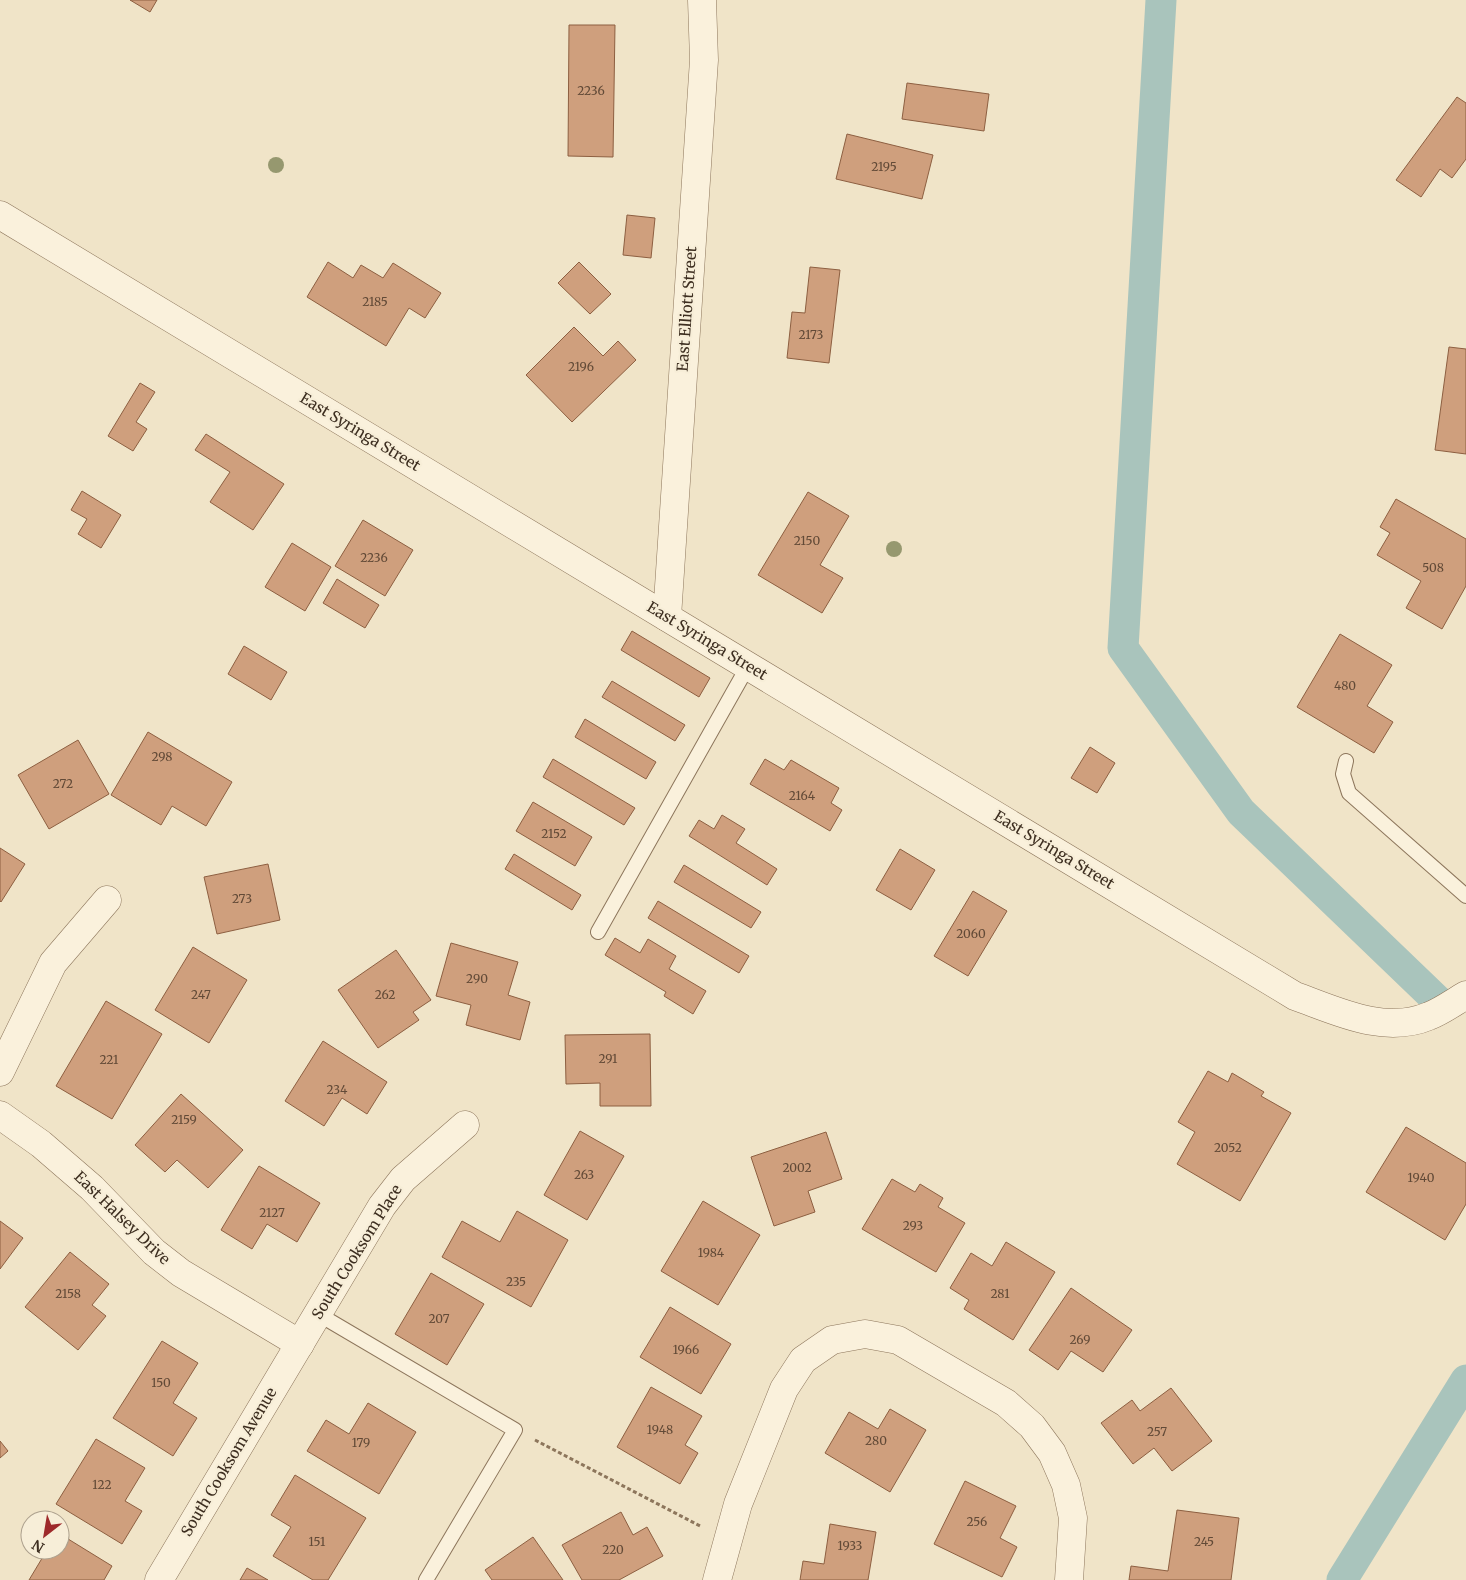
<svg xmlns="http://www.w3.org/2000/svg" width="1466" height="1580" viewBox="0 0 1466 1580" font-family="Merriweather,serif">
	<rect width="100%" height="100%" fill="#f0e4c8"/>
	<g fill="none" stroke-linecap="round" stroke-linejoin="round">
		<g stroke="#a9c4bc" stroke-width="31">
			<path d="M1161,0L1123,648L1241,812L1442,1005"/>
			<path d="M1342,1580L1466,1380"/>
		</g>
	</g>
	<g fill="#cf9f7d" stroke="#8d5f41">
		<path d="M130,0H157L150,12Z"/>
		<path d="M569,25H615L613,157L568,156Z"/>
		<path d="M907,83L989,94L984,131L902,119Z"/>
		<path d="M1457,97L1466,103V159L1452,178L1440,169L1421,197L1396,180Z"/>
		<path d="M847,134L933,155L922,199L836,179Z"/>
		<path d="M627,215L655,218L651,258L623,255Z"/>
		<path d="M328,262L353,278L361,265L383,278L393,263L441,293L425,318L409,308L386,346L307,297Z"/>
		<path d="M579,262L611,294L590,314L558,283Z"/>
		<path d="M810,267L840,270L829,363L787,358L792,312L805,313Z"/>
		<path d="M574,327L603,356L618,341L636,360L572,422L526,375Z"/>
		<path d="M1449,347L1466,349V454L1435,450Z"/>
		<path d="M140,383L155,392L136,422L147,429L133,451L108,436Z"/>
		<path d="M206,434L284,484L253,530L210,502L230,472L195,450Z"/>
		<path d="M82,491L121,515L101,548L78,534L87,519L71,510Z"/>
		<path d="M808,492L849,516L820,565L843,578L822,613L758,575Z"/>
		<path d="M1396,499L1466,539V586L1442,629L1406,608L1421,581L1377,555L1390,533L1380,527Z"/>
		<path d="M363,520L413,550L385,596L335,566Z"/>
		<path d="M292,543L331,567L305,611L265,587Z"/>
		<path d="M337,579L379,605L365,628L323,603Z"/>
		<path d="M632,631L710,678L699,697L621,650Z"/>
		<path d="M1340,634L1392,665L1367,706L1393,722L1374,753L1297,707Z"/>
		<path d="M244,646L287,672L271,700L228,674Z"/>
		<path d="M612,681L685,725L675,741L602,697Z"/>
		<path d="M585,719L656,762L646,779L575,737Z"/>
		<path d="M148,732L232,782L206,826L172,806L161,825L111,795Z"/>
		<path d="M78,740L109,794L49,829L18,775Z"/>
		<path d="M1090,747L1115,763L1097,793L1071,778Z"/>
		<path d="M553,759L635,808L624,825L543,777Z"/>
		<path d="M765,759L784,770L791,760L839,788L831,803L842,810L830,831L750,784Z"/>
		<path d="M533,802L592,837L575,866L516,831Z"/>
		<path d="M722,815L745,829L736,843L777,869L767,885L689,836L699,820L714,829Z"/>
		<path d="M0,848L25,864L1,902L0,901Z"/>
		<path d="M900,849L935,870L911,910L876,890Z"/>
		<path d="M514,854L581,895L572,910L505,869Z"/>
		<path d="M268,864L280,920L217,934L204,877Z"/>
		<path d="M684,865L761,912L751,928L674,882Z"/>
		<path d="M973,891L1007,911L968,976L934,956Z"/>
		<path d="M658,901L749,956L739,973L648,918Z"/>
		<path d="M615,938L640,953L648,939L676,956L669,969L706,991L693,1014L664,996L666,992L605,955Z"/>
		<path d="M451,943L518,962L508,995L530,1002L520,1040L466,1025L471,1005L436,996Z"/>
		<path d="M193,947L247,980L209,1043L155,1010Z"/>
		<path d="M396,950L431,1000L413,1012L419,1020L378,1048L338,990Z"/>
		<path d="M106,1001L162,1034L112,1119L56,1086Z"/>
		<path d="M650,1034L651,1106H600V1083L566,1084L565,1035Z"/>
		<path d="M323,1041L387,1082L367,1114L342,1098L324,1126L285,1101Z"/>
		<path d="M1208,1071L1228,1082L1232,1073L1264,1092L1261,1096L1291,1113L1240,1201L1177,1164L1195,1132L1178,1122Z"/>
		<path d="M181,1094L243,1150L208,1188L177,1160L165,1172L135,1145Z"/>
		<path d="M1406,1127L1466,1163V1204L1445,1240L1366,1192Z"/>
		<path d="M580,1131L624,1156L587,1220L544,1195Z"/>
		<path d="M826,1132L842,1179L808,1191L815,1212L774,1226L751,1157Z"/>
		<path d="M259,1166L320,1203L297,1242L267,1224L252,1249L221,1230Z"/>
		<path d="M892,1179L915,1192L920,1184L943,1198L938,1207L965,1223L936,1272L862,1229Z"/>
		<path d="M703,1201L760,1235L718,1305L661,1271Z"/>
		<path d="M517,1211L568,1240L531,1307L442,1257L462,1221L500,1242Z"/>
		<path d="M0,1221L23,1238L0,1269Z"/>
		<path d="M1006,1242L1055,1272L1013,1340L964,1309L969,1300L950,1288L971,1253L992,1266Z"/>
		<path d="M70,1252L109,1284L92,1305L106,1316L78,1350L25,1307Z"/>
		<path d="M431,1273L484,1304L447,1365L395,1334Z"/>
		<path d="M1071,1288L1132,1330L1103,1372L1071,1351L1058,1370L1029,1350Z"/>
		<path d="M670,1307L731,1344L701,1394L640,1357Z"/>
		<path d="M162,1341L198,1363L173,1403L197,1418L173,1456L113,1418Z"/>
		<path d="M651,1387L702,1416L685,1445L698,1453L680,1484L617,1447Z"/>
		<path d="M1171,1388L1212,1441L1172,1471L1154,1448L1133,1464L1101,1423L1132,1400L1140,1411Z"/>
		<path d="M368,1403L416,1432L379,1494L307,1451L326,1420L349,1434Z"/>
		<path d="M890,1409L926,1430L890,1492L825,1453L849,1412L878,1429Z"/>
		<path d="M96,1439L145,1468L125,1501L142,1511L122,1544L56,1504Z"/>
		<path d="M0,1441L8,1451L0,1458Z"/>
		<path d="M295,1475L366,1518L328,1580H313L273,1556L291,1527L271,1515Z"/>
		<path d="M965,1481L1016,1506L1000,1538L1017,1547L1002,1577L934,1544Z"/>
		<path d="M1177,1510L1239,1518L1231,1580H1129L1131,1566L1168,1571Z"/>
		<path d="M621,1512L633,1535L647,1527L663,1556L619,1580H582L562,1545Z"/>
		<path d="M830,1524L876,1532L868,1580H800L803,1561L824,1564Z"/>
		<path d="M60,1534L112,1566L104,1580H29L47,1550H60Z"/>
		<path d="M533,1537L563,1580H492L485,1570Z"/>
		<path d="M247,1568L268,1580H240Z"/>
	</g>
	<g fill="none" stroke-linecap="round" stroke-linejoin="round">
		<g stroke="#8d765c" stroke-width="16">
			<g id="lane">
				<path d="M1346,761L1343,774L1349,793L1466,896"/>
				<path d="M598,932L748,666"/>
				<path d="M318,1314L515,1430L426,1580"/>
			</g>
		</g>
		<g stroke="#8d765c" stroke-width="29">
			<g id="street">
				<path d="M0,215L1295,996C1337,1011 1384,1035 1429,1016C1442,1011 1454,1002 1466,995"/>
				<path d="M667,617L704,60L702,0"/>
				<path d="M0,1072L53,963L107,900"/>
				<path d="M0,1115L41,1144L92,1188L154,1252L181,1273L300,1344"/>
				<path d="M159,1580L382,1206L403,1179L465,1125"/>
				<path d="M717,1580L738,1504L784,1389L803,1360L832,1340L865,1334L898,1340L1006,1403L1032,1426L1052,1453L1066,1485L1073,1518L1069,1580"/>
			</g>
		</g>
		<path stroke="#8d765c" stroke-width="3" stroke-dasharray="4 2.5" stroke-linecap="butt" d="M535,1440L702,1527"/>
		<use href="#lane" stroke="#faf1dc" stroke-width="14"/>
		<use href="#street" stroke="#faf1dc" stroke-width="28"/>
	</g>
	<g fill="#96986f">
		<circle cx="276" cy="165" r="8"/>
		<circle cx="894" cy="549" r="8"/>
	</g>
	<g text-anchor="middle" stroke-width="4.5" stroke-linejoin="round" paint-order="stroke">
		<g font-size="12" fill="#624a37">
			<text x="591" y="95">2236</text>
			<text x="884" y="171">2195</text>
			<text x="375" y="306">2185</text>
			<text x="811" y="339">2173</text>
			<text x="581" y="371">2196</text>
			<text x="807" y="545">2150</text>
			<text x="374" y="562">2236</text>
			<text x="1433" y="572">508</text>
			<text x="1345" y="690">480</text>
			<text x="162" y="761">298</text>
			<text x="63" y="788">272</text>
			<text x="802" y="800">2164</text>
			<text x="554" y="838">2152</text>
			<text x="242" y="903">273</text>
			<text x="971" y="938">2060</text>
			<text x="477" y="983">290</text>
			<text x="201" y="999">247</text>
			<text x="385" y="999">262</text>
			<text x="608" y="1063">291</text>
			<text x="109" y="1064">221</text>
			<text x="337" y="1094">234</text>
			<text x="184" y="1124">2159</text>
			<text x="1228" y="1152">2052</text>
			<text x="797" y="1172">2002</text>
			<text x="584" y="1179">263</text>
			<text x="1421" y="1182">1940</text>
			<text x="272" y="1217">2127</text>
			<text x="913" y="1230">293</text>
			<text x="711" y="1257">1984</text>
			<text x="516" y="1286">235</text>
			<text x="68" y="1298">2158</text>
			<text x="1000" y="1298">281</text>
			<text x="439" y="1323">207</text>
			<text x="1080" y="1344">269</text>
			<text x="686" y="1354">1966</text>
			<text x="161" y="1387">150</text>
			<text x="660" y="1434">1948</text>
			<text x="1157" y="1436">257</text>
			<text x="876" y="1445">280</text>
			<text x="361" y="1447">179</text>
			<text x="102" y="1489">122</text>
			<text x="977" y="1526">256</text>
			<text x="317" y="1546">151</text>
			<text x="1204" y="1546">245</text>
			<text x="850" y="1550">1933</text>
			<text x="613" y="1554">220</text>
		</g>
		<g font-size="15" fill="#3d2e20" stroke="#f7eed8">
			<text transform="translate(687 309) rotate(-86)" y="5">East Elliott Street</text>
			<text transform="translate(360 432) rotate(31)" y="5">East Syringa Street</text>
			<text transform="translate(707 641) rotate(31)" y="5">East Syringa Street</text>
			<text transform="translate(1054 850) rotate(31)" y="5">East Syringa Street</text>
			<text transform="translate(122 1218) rotate(44)" y="5">East Halsey Drive</text>
			<text transform="translate(357 1252) rotate(-58)" y="5">South Cooksom Place</text>
			<text transform="translate(229 1462) rotate(-59)" y="5">South Cooksom Avenue</text>
		</g>
	</g>
	<g transform="translate(45 1535) rotate(211)"><circle r="24" fill="#f7eed8" stroke="#ada18e"/>
	<path d="M0-4L9 19L0 12L-9 19Z" fill="#9e2a2b"/>
	<text y="-8" font-size="14" font-weight="bold" text-anchor="middle" fill="#3d2e20">N</text>
	</g>
</svg>
